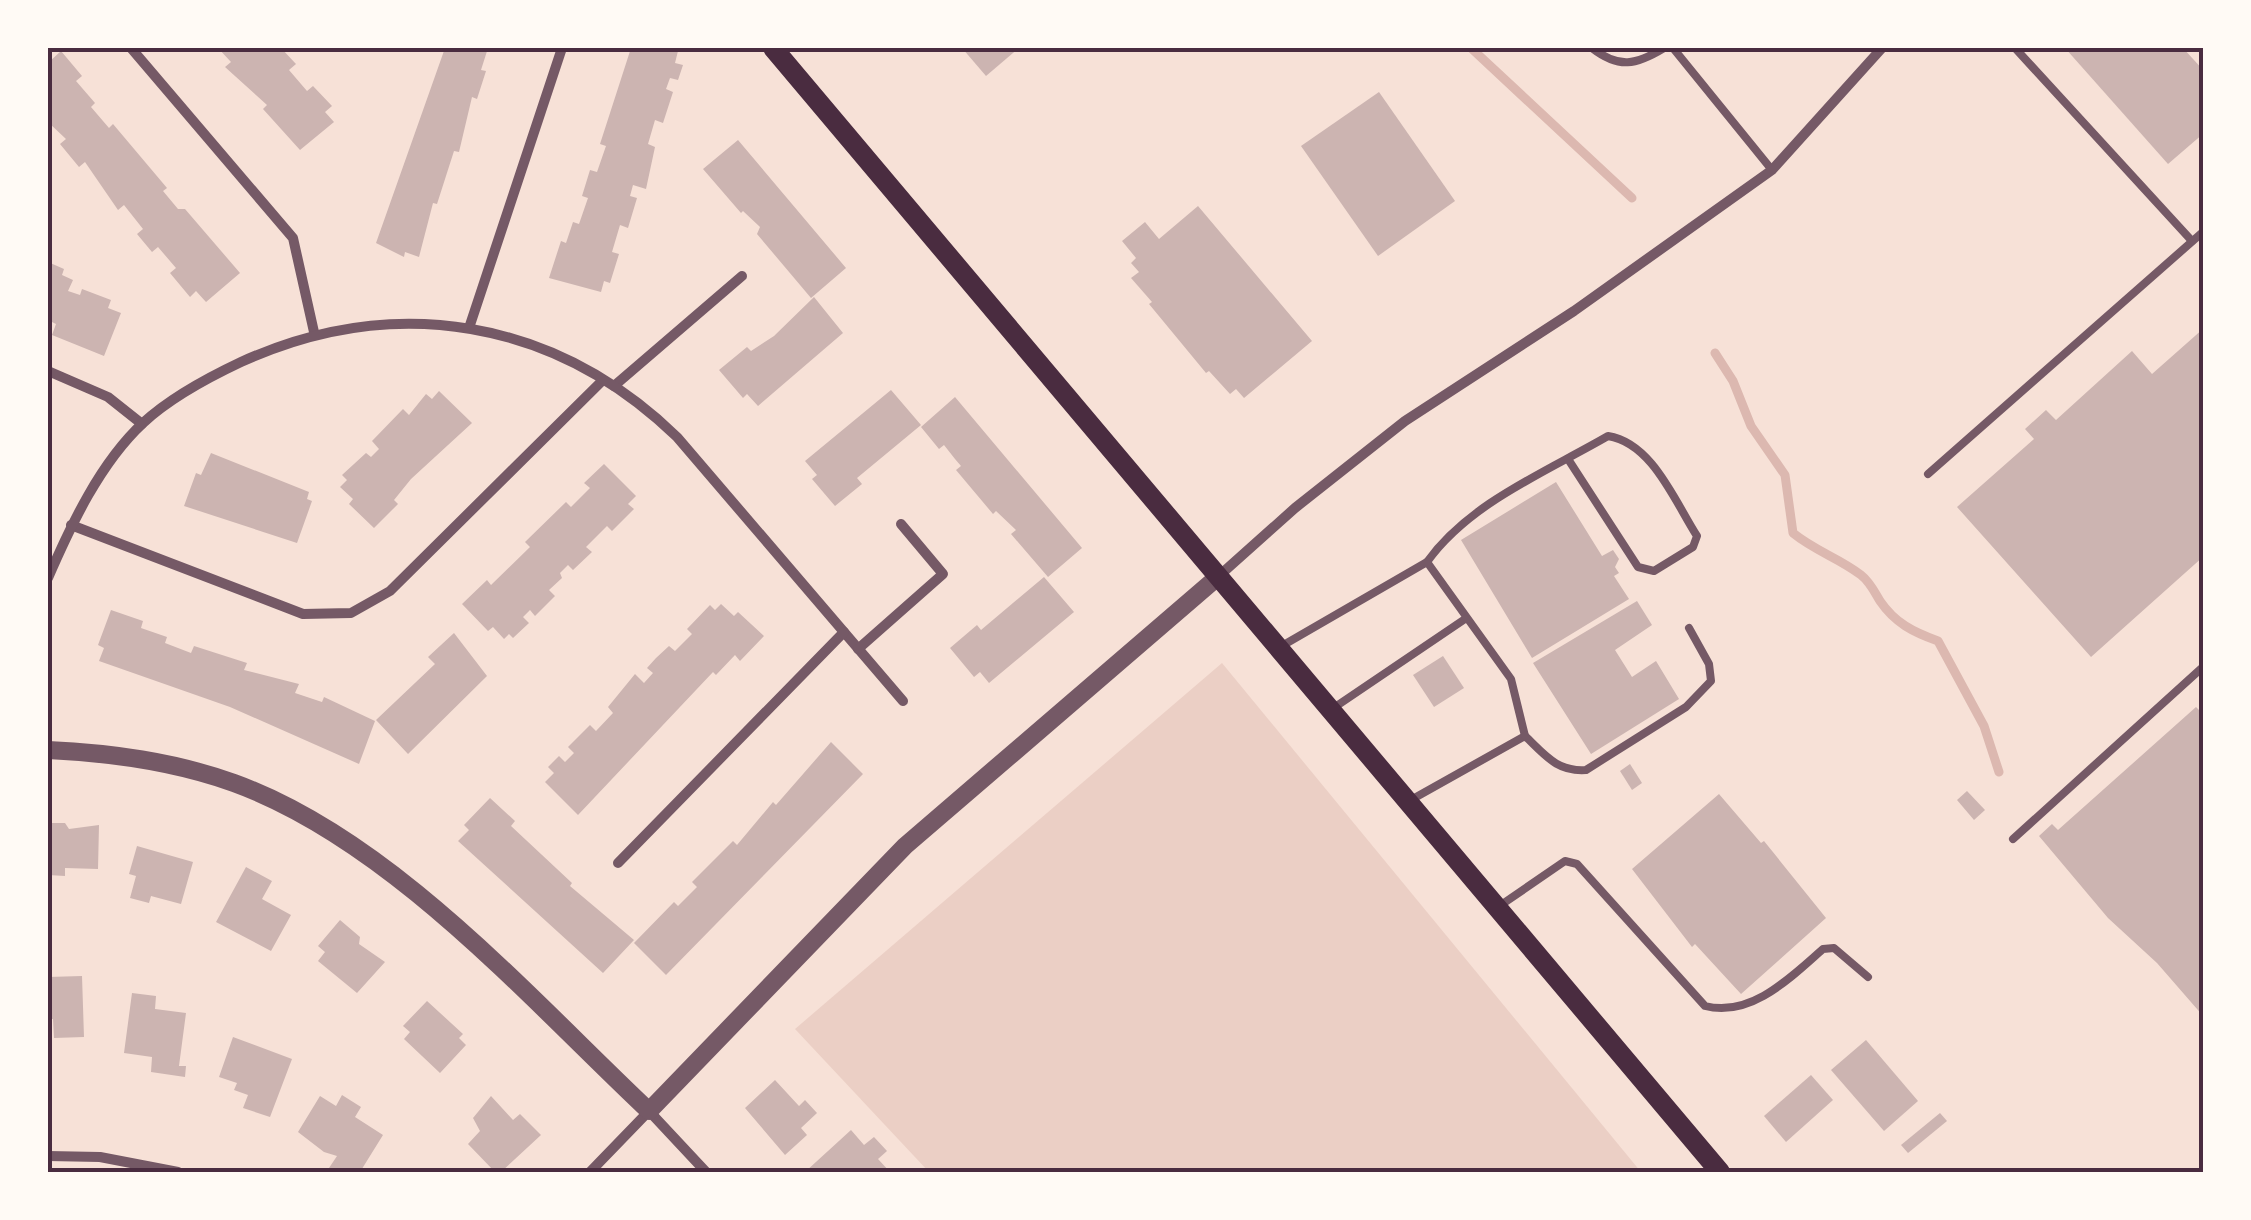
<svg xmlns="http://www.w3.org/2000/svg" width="2251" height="1220" viewBox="0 0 2251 1220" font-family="'Titillium Web',sans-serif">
	<rect width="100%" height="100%" fill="#f7e1d7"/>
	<path fill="#ebcfc5" d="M1222,663L1641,1172H929L795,1029Z"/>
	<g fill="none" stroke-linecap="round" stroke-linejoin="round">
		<g stroke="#dcb8b0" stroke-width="9">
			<path d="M1471,48L1632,198"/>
			<path d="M1715,353L1733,381L1751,426L1785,475L1793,533C1815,551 1839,558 1861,575C1870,582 1874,591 1880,601C1895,623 1913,632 1938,641L1984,726L1999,772"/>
		</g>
	</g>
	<g fill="#ccb4b1">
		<path d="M218,48H281L296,64L289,70L307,91L313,86L332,106L325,112L334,122L300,150L263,109L267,105L225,67L231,62Z"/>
		<path d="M445,48H488L481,70L486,71L477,99L472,97L459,152L454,151L437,204L433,203L419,257L405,252L404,257L376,243Z"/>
		<path d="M631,48L678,51L675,63L683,65L678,80L670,78L666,89L673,92L663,123L655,120L648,144L655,147L646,189L633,185L630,196L637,198L628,228L620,225L612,252L619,254L610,283L604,281L601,292L549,278L561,241L566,243L573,222L579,224L588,198L582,196L590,170L597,172L606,146L600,144Z"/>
		<path d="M962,48H1019L986,76Z"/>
		<path d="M2065,48H2183L2204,71V133L2168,164Z"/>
		<path d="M61,51L82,76L76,81L95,103L91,107L109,128L113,124L167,188L163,191L178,209H185L240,273L206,302L196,291L190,297L170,273L176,268L158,247L152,252L137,234L143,229L124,205L118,210L85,162L79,167L60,144L66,139L48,122V63Z"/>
		<path d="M1379,92L1455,201L1378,256L1301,146Z"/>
		<path d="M738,140L846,268L811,298L757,234L760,227L743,211L741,213L703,169Z"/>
		<path d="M1198,206L1312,341L1244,398L1236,389L1230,394L1209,371L1206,373L1149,304L1152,302L1131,278L1139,272L1131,263L1136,258L1122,241L1145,222L1159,239Z"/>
		<path d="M48,262L64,269L62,275L73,280L68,291L80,295L82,289L111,300L108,308L121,313L104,356L52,335L56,324L48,320Z"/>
		<path d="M814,297L843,333L758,406L747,394L743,398L719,370L747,347L751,351L774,336Z"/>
		<path d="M2204,328V556L2091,657L1957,507L2034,439L2025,429L2046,410L2056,420L2132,351L2152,374Z"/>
		<path d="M891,390L921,425L857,478L862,484L835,506L812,479L817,475L805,461Z"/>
		<path d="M439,391L472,423L411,479L394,500L398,504L374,528L349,504L353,499L340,487L347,480L342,475L366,453L371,457L379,449L372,441L403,409L409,415L426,394L432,399Z"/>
		<path d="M955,397L1082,548L1048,577L1011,534L1016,530L996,511L993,514L956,470L961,466L955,459L944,445L939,449L921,427Z"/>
		<path d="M211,453L309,492L307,499L312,501L297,543L184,506L196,473L201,475Z"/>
		<path d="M604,464L636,496L628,504L634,509L612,531L607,526L586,547L592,552L573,570L568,565L560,573L562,578L549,590L555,596L535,616L530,610L523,617L529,623L513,638L509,634L504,639L493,627L488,631L462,604L487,580L491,585L530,547L525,542L566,502L571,507L590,488L584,483Z"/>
		<path d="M1556,482L1602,556L1613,550L1619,559L1615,567L1619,573L1614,576L1629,599L1532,658L1461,540Z"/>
		<path d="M1044,577L1074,612L989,683L980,672L974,677L950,648L977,625L981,630Z"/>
		<path d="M1637,601L1652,625L1615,650L1632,677L1656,661L1679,699L1591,754L1533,663Z"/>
		<path d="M721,604L734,616L738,612L764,636L740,661L735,655L716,675L713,672L578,815L545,782L554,773L548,767L559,756L565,762L574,753L568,747L590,725L596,731L613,713L608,707L635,674L644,683L653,673L647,668L656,658L669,646L675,651L692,634L687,629L710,605L715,610Z"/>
		<path d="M111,610L143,621L141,628L167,637L165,643L191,653L194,646L247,663L244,670L299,684L295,693L322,702L324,697L375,721L359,764L230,707L99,661L104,648L98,645Z"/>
		<path d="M454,633L487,676L408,754L376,720L435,664L428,657Z"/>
		<path d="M1443,656L1464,688L1434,707L1413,675Z"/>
		<path d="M2196,707L2204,715V1017L2157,963L2108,918L2039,836L2052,824L2058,830Z"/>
		<path d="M831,742L863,774L666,975L634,943L674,902L678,906L697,887L692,882L733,841L737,845L773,802L776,805Z"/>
		<path d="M1630,764L1642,783L1632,790L1620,771Z"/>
		<path d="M1967,791L1985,810L1974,820L1957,800Z"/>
		<path d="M1719,794L1761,843L1764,841L1826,918L1741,994L1695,944L1692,947L1632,869Z"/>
		<path d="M490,798L515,821L511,826L572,883L570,886L634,940L603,973L458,841L469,830L464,825Z"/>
		<path d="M48,823H65L69,829L99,825L98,869L65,868V876L48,875Z"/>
		<path d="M137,846L193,862L181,904L151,896L149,903L130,898L136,876L129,874Z"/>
		<path d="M246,867L272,881L262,899L291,915L271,951L216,922Z"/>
		<path d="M340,920L360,937L359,944L385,962L357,993L318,961L325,952L318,946Z"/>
		<path d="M82,976L84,1037L54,1038L53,1019H48V977Z"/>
		<path d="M132,993L156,996L155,1009L186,1013L179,1066H186L185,1077L151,1072L152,1057L124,1053Z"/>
		<path d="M427,1001L463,1034L459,1038L466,1045L440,1073L404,1039L410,1032L403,1026Z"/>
		<path d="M233,1037L292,1059L270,1117L243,1108L248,1095L234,1090L237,1083L219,1077Z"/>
		<path d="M1866,1040L1918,1101L1884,1131L1831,1070Z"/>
		<path d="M1811,1075L1833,1100L1786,1142L1764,1116Z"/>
		<path d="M775,1080L799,1106L805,1100L817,1113L801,1128L807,1135L785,1155L745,1108Z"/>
		<path d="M342,1095L361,1107L355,1117L383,1135L360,1172L329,1168L337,1156L324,1152L298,1132L320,1096L336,1106Z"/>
		<path d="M491,1096L513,1120L520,1114L541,1135L501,1172H495L468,1144L480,1131L473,1118Z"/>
		<path d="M1940,1113L1947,1121L1908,1153L1901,1145Z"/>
		<path d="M851,1130L864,1145L874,1137L887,1151L878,1159L890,1172H805Z"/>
	</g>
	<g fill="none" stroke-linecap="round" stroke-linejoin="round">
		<g stroke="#755966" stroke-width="8">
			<path d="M1592,48C1619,69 1636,65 1664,48"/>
			<path d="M1673,48L1772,170"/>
			<path d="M2015,48L2192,241"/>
			<path d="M1928,474L2204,231"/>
			<path d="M1427,562C1469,503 1546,472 1608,436C1652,443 1674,500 1697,536L1693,547L1654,571L1638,567L1568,459"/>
			<path d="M1280,647L1427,562L1511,679L1525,736L1409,801"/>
			<path d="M1332,709L1465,619"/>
			<path d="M1525,736C1545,755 1557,772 1586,770L1686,707L1711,681L1709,664L1689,628"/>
			<path d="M2013,839L2204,666"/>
			<path d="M1498,907L1565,861L1577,864L1705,1006C1751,1018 1791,977 1823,949L1834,948L1868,977"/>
		</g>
		<g stroke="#755966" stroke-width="10">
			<path d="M131,48L293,238L314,332"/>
			<path d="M469,328L562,48"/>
			<path d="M48,371L108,397L142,424"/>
			<path d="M614,386L742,276"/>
			<path d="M71,525L303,614L351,613L390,591L603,380"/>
			<path d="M1220,575L1295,508L1405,421L1574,311L1772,170L1882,48"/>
			<path d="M48,578C71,525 100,463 143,423C171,397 207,378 241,362C395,292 555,319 677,437L903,701"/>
			<path d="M858,649L943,574L901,524"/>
			<path d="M618,863L844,632"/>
			<path d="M48,1156L100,1157L178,1172"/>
			<path d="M590,1172L649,1111L706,1172"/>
		</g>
		<path stroke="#755966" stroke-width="18" d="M48,750C111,753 173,761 234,783C391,840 529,998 649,1111L905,846L1220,575"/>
		<path stroke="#4a2c40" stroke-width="20" d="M773,48L1720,1172"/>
	</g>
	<rect width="2251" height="1220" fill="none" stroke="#fffaf5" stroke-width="100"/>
	<rect x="50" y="50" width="2151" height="1120" fill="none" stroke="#4a2c40" stroke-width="4"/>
</svg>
